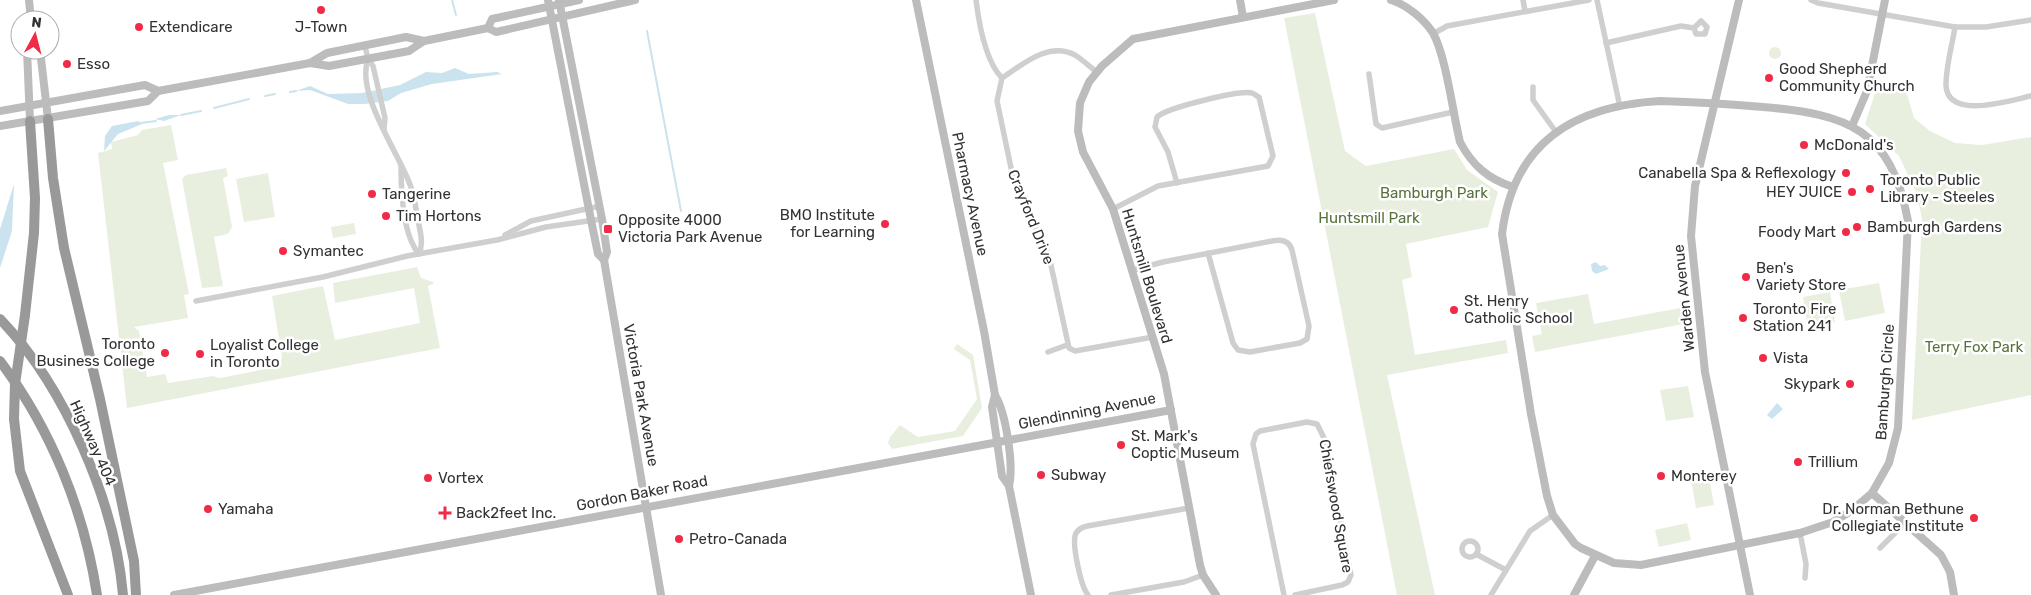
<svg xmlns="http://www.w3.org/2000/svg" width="2031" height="595" viewBox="0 0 2031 595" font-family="Rubik,sans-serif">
	<rect width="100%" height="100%" fill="#fff"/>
	<g fill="#e9efdf">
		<path d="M1315,13L1345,151L1366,166L1454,149L1467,170L1498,192L1488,227L1406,244L1412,277L1402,280L1415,355L1506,340L1508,353L1387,375L1435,595H1397L1284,18Z"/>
		<circle cx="1775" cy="53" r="6"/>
		<path d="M1879,81L1905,87L1914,118L1930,131L1955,143L1982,145L2031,137V395L1912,420L1922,219L1917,194L1899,156L1865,124Z"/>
		<path d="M171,125L178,160L163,163L189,294L184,295L188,318L134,327L139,331L147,377L165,374L168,383L213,376L220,378L276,367L282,358L272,296L323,286L335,340L420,323L414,288L335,303L333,283L417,267L421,278L433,282V284L428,286L440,348L127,408L98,153L112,149L111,142L138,135L142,130Z"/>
		<path d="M226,168L228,176L223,178L232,227L228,234L214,237L223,286L202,288L182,179L186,175Z"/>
		<path d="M268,173L275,217L244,222L236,179Z"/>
		<path d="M354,223L356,234L333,238L331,227Z"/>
		<path d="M1879,283L1885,313L1845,321L1839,290Z"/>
		<path d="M1830,292L1835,322L1808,327L1803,297Z"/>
		<path d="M1588,294L1594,324L1680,308L1683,324L1535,352L1532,336L1542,334L1536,303Z"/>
		<path d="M957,344L973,355L982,408L963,436L892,449L888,443L890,437L900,425L918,437L955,431L977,399L970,360L954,349Z"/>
		<path d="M1688,386L1694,417L1666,421L1660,390Z"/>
		<path d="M1708,471L1714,505L1696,508L1690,474Z"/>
		<path d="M1687,523L1691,540L1659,547L1655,530Z"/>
	</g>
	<g fill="#cbe3ef">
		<path d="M455,68L469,74L497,72L502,74L432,84L401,93L388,101L364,104H348L310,90L296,91L310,86L328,94L362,93L400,85L426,72L442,73Z"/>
		<path d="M169,115H181L164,121L155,119Z"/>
		<path d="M138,121L142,124L118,134L104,151L105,136L112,126Z"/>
		<path d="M14,184L12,231L0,268V229Z"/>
		<path d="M1596,262L1600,266L1605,265L1609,269L1596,274L1592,271L1591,264Z"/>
		<path d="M1777,403L1783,409L1772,419L1767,415Z"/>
	</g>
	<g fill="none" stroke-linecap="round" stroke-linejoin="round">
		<g stroke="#cbe3ef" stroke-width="2">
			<path d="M452,0L456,15"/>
			<path d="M647,31L681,211"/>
			<path d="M290,92L296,91"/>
			<path d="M265,96L275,94"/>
			<path d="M214,108L249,99"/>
			<path d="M181,115L201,111"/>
			<path d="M141,123L156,121"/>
		</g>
		<g stroke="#cfcfcf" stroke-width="5.5">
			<path d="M976,0C979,24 985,61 1002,78"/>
			<path d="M1523,0L1525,11"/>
			<path d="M1597,0L1620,107"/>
			<path d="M1811,0L1818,3L1955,27H1986L2031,20"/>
			<path d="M1955,27C1952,46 1946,66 1946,85C1947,121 2011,100 2031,96"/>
			<path d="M1433,34L1447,26L1589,0"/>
			<path d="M1606,43L1681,26L1694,28L1696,34H1705L1707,27L1701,21L1694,28"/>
			<path d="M365,46L368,59L373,66L385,118L384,129"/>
			<path d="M368,59C355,95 401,155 412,190C415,200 416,210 418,220C420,232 424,242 419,254C403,236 401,190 401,166"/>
			<path d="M1097,72C1090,67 1083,60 1075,55C1049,41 1023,64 1002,78L997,101L1014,182L1049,256L1069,348L1075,351L1153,337"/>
			<path d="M1369,74L1376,124L1382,128L1453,112"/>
			<path d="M1533,87V100L1556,132"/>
			<path d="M1113,209L1158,186L1268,166L1273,156L1259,97C1256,96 1255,94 1252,93C1239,90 1166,108 1157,117L1155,127L1168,152L1177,183"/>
			<path d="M505,235L531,221L600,206"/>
			<path d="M1133,270L1163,262L1272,241C1281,239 1289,240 1292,250L1309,326L1307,339L1300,343L1250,352L1238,350L1233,343L1208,253"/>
			<path d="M196,301L323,277L407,256L497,240L546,227L602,219"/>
			<path d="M1048,352L1067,345"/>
			<path d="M1800,533L1806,564L1805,578"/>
			<circle cx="1470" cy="549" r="8"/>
			<path d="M1880,548L1906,522"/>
			<path d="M1476,554L1506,570"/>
			<path d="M1088,595C1081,587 1071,542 1076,533C1080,527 1086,526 1093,525L1189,508"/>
			<path d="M1111,595L1184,582L1203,575"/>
			<path d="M1284,595L1253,444L1256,434L1260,431L1307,422L1317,424L1324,438L1351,575L1348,582L1342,585L1295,595"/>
			<path d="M1491,595L1530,531L1553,515"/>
		</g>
		<g stroke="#bcbcbc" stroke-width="8">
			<path d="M29,0L31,20"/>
			<path d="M548,0L591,220L598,254L604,260"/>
			<path d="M559,0L602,219L607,252L604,260L661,595"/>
			<path d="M916,0L984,331L995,395L992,407L1002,476L1009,486L1031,595"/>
			<path d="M1240,0L1243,17"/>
			<path d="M1391,0C1407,5 1424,19 1433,33C1446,56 1453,114 1460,142C1472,165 1488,179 1513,187"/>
			<path d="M1739,0L1695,186L1691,236L1705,372L1750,595"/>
			<path d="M488,28L492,19L579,0"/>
			<path d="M27,50L30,121"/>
			<path d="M40,50L48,119"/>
			<path d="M310,63L327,53L406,37L424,41"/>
			<path d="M1660,101C1694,102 1729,104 1763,107C1848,114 1891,129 1908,221L1898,428L1889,463L1872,493L1851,511L1833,522L1800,533L1641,565L1614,563L1581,548L1575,544L1553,515L1547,496L1531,414L1502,234C1513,143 1573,106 1660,101Z"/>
			<path d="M0,111L145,85L158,91"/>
			<path d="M0,126L148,101L158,91L310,63L329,66L409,51L424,41L488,28L496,32L635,0"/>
			<path d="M1852,126L1867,91L1885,0"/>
			<path d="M995,395C1006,413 1014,465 1009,486"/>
			<path d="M1872,493L1941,555L1950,572L1954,595"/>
			<path d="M174,595L1171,410"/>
			<path d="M1216,595L1203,575L1200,565L1164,374L1113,209L1083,152L1078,131L1080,103L1089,82L1102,66L1133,39L1334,0"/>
			<path d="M1574,595L1595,556"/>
		</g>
		<g stroke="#999" stroke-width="10">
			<path d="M48,119L53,178L64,248L100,399L134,561L136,595"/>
			<path d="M25,315L34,233L35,198L30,121"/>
			<path d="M0,319C65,387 115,502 123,595"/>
			<path d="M0,361C51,429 84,510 97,595"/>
			<path d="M14,419L20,471L68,595"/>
		</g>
		<path stroke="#999" stroke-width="10" d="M14,419L15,384L25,315"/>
	</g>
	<g fill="#f12b45" stroke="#fff" stroke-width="2">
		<circle cx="321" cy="10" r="5"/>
		<circle cx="139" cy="27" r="5"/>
		<circle cx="67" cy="64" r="5"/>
		<circle cx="1769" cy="78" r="5"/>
		<circle cx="1804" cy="145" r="5"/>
		<circle cx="1846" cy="173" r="5"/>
		<circle cx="1870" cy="189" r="5"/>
		<circle cx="1852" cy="192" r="5"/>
		<circle cx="372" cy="194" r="5"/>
		<circle cx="386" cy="216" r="5"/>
		<circle cx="885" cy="224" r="5"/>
		<circle cx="1857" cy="227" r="5"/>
		<rect x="603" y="224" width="10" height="10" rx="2.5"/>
		<circle cx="1846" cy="232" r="5"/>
		<circle cx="283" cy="251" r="5"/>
		<circle cx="1746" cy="277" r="5"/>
		<circle cx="1454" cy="310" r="5"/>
		<circle cx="1743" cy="318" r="5"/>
		<circle cx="165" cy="353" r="5"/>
		<circle cx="200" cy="354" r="5"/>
		<circle cx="1763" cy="358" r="5"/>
		<circle cx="1850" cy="384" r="5"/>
		<circle cx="1121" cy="445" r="5"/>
		<circle cx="1798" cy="462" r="5"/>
		<circle cx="1041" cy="475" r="5"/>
		<circle cx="1661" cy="476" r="5"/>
		<circle cx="428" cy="478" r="5"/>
		<circle cx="208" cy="509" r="5"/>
		<path d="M442.5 505.5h5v5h5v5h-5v5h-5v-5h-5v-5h5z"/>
		<circle cx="1974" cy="518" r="5"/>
		<circle cx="679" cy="539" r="5"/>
	</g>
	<g text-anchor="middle" stroke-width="5" stroke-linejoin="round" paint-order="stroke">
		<g font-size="15" fill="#323232" stroke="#fff" text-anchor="start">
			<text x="149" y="32">Extendicare</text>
			<text x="321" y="32" text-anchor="middle">J-Town</text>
			<text x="77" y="69">Esso</text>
			<text x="1779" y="74">Good Shepherd<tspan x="1779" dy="17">Community Church</tspan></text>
			<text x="1814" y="150">McDonald's</text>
			<text x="1836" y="178" text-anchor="end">Canabella Spa &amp; Reflexology</text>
			<text x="1880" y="185">Toronto Public<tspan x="1880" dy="17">Library - Steeles</tspan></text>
			<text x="1842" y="197" text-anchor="end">HEY JUICE</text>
			<text x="382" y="199">Tangerine</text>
			<text x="875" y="220" text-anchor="end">BMO Institute<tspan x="875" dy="17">for Learning</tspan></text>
			<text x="396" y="221">Tim Hortons</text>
			<text x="618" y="225">Opposite 4000<tspan x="618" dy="17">Victoria Park Avenue</tspan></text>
			<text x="1867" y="232">Bamburgh Gardens</text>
			<text x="1836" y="237" text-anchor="end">Foody Mart</text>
			<text x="293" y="256">Symantec</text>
			<text x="1756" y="273">Ben's<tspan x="1756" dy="17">Variety Store</tspan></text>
			<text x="1464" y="306">St. Henry<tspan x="1464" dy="17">Catholic School</tspan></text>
			<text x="1753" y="314">Toronto Fire<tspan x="1753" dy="17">Station 241</tspan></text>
			<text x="155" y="349" text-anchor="end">Toronto<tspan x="155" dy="17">Business College</tspan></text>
			<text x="210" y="350">Loyalist College<tspan x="210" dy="17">in Toronto</tspan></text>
			<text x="1773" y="363">Vista</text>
			<text x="1840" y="389" text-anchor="end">Skypark</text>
			<text x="1131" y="441">St. Mark's<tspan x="1131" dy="17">Coptic Museum</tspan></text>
			<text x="1808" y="467">Trillium</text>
			<text x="1051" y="480">Subway</text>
			<text x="1671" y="481">Monterey</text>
			<text x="438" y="483">Vortex</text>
			<text x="218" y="514">Yamaha</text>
			<text x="1964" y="514" text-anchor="end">Dr. Norman Bethune<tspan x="1964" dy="17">Collegiate Institute</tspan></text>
			<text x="456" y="518">Back2feet Inc.</text>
			<text x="689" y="544">Petro-Canada</text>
		</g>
		<g font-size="15" fill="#58723b" stroke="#fff">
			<text x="1434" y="198">Bamburgh Park</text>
			<text x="1369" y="223">Huntsmill Park</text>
			<text x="1974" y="352">Terry Fox Park</text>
		</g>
		<g font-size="15" fill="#323232" stroke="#fff">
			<text transform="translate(970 194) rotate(78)" y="5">Pharmacy Avenue</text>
			<text transform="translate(1031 217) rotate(68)" y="5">Crayford Drive</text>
			<text transform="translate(1147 276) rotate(73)" y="5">Huntsmill Boulevard</text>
			<text transform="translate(1684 298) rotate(-96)" y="5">Warden Avenue</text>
			<text transform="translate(1885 382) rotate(-86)" y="5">Bamburgh Circle</text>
			<text transform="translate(641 395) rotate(80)" y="5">Victoria Park Avenue</text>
			<text transform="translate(1087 411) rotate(-11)" y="5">Glendinning Avenue</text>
			<text transform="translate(93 443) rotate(66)" y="5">Highway 404</text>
			<text transform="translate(642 493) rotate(-11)" y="5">Gordon Baker Road</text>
			<text transform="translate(1336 506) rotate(80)" y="5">Chiefswood Square</text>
		</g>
	</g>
	<g transform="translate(35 35) rotate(7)"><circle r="24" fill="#ffffff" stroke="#adadad"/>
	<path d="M0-4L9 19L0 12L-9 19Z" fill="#f12b45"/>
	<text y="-8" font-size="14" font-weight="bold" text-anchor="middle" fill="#323232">N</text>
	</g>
</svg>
